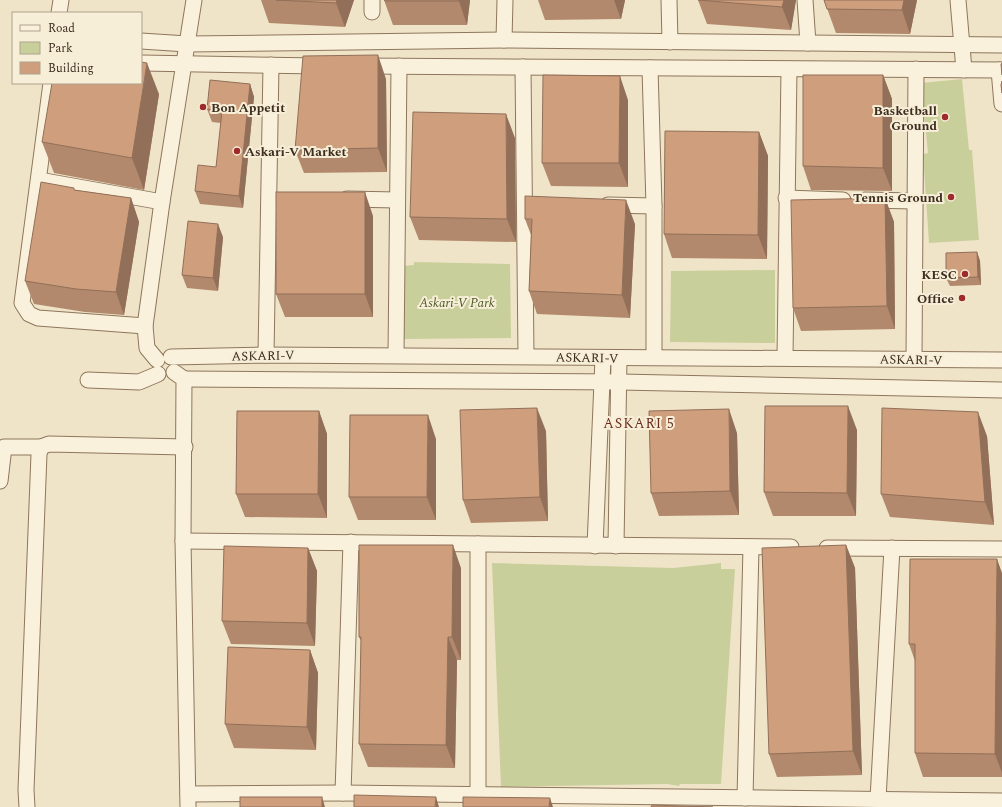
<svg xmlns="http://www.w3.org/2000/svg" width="1002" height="807" viewBox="0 0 1002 807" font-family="Spectral,serif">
	<rect width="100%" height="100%" fill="#f0e4c8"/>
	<g fill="#c9cf9b">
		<path d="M962,79L969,150H972L979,240L929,243L923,154L928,153L921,83Z"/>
		<path d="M414,262L510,264L511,338L404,339L403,266L414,265Z"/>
		<path d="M775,270V343L670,342L671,271Z"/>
		<path d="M492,563L673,568L721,563V569H735L721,784H680L679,786L667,784L501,787Z"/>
	</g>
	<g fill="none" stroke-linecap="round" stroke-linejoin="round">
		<g stroke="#8d765c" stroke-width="17">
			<g id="street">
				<path d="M669,0L670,42"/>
				<path d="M805,0L808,43"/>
				<path d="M958,0L964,70"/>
				<path d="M372,12V0"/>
				<path d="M59,13L61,0"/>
				<path d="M504,40L505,0"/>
				<path d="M141,41L187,44L504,40L1002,45"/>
				<path d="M141,63L321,66"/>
				<path d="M361,66L1002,70"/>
				<path d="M523,67L526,356"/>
				<path d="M650,68L654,206V357"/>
				<path d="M999,70L1002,104"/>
				<path d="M51,83L22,303L29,314L38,318L145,326"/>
				<path d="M39,180L162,202"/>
				<path d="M786,198L843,200"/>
				<path d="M347,199L397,200"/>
				<path d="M865,200L915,201"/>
				<path d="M608,205L654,206"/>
				<path d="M266,355L271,65"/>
				<path d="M396,355L399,66"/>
				<path d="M171,357L266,355L1002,360"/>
				<path d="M785,357L789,69"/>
				<path d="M914,359L916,69"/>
				<path d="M157,360L147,348L145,326L162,202L194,0"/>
				<path d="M174,372L184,379L183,541L188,807"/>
				<path d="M184,379L620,382L1002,390"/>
				<path d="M88,380L139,382L158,374"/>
				<path d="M0,481L4,447H41L49,444L185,447"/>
				<path d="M183,541L791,547"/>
				<path d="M595,546L603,358"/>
				<path d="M616,546L619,358"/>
				<path d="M827,548L1002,549"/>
				<path d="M343,793L351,542"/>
				<path d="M188,794L343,793L1002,801"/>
				<path d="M478,794V544"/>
				<path d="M745,798L751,547"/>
				<path d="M878,799L892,548"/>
				<path d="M27,807L26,790L39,454L41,447"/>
			</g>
		</g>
		<use href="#street" stroke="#faf1dc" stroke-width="15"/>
	</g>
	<g fill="#b2896c">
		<path d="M261,0H354L345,27L269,23Z"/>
		<path d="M384,0H470L467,25H393Z"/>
		<path d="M538,0H625L621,19L545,20Z"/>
		<path d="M698,0H796L791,30L707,24Z"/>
		<path d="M824,0H917L910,34L836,33Z"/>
		<path d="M883,75L892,99V191L811,190L803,166Z"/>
		<path d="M386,79L387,172L304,173L295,150Z"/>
		<path d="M250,84L254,97L243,208L200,204L195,191L216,167L221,123L212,122L207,109Z"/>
		<path d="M159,94L144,190L54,173L42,142Z"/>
		<path d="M628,100V187L551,186L542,163Z"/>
		<path d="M759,132L768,156L767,259L672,258L664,234Z"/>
		<path d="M515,138L516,242L419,240L410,217Z"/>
		<path d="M75,190L131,198L139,222L124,315L85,312L34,304L25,281Z"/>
		<path d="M885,198L894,222L895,329L801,331L793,308Z"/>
		<path d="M373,216V317H285L276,294Z"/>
		<path d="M525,219L635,224L630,318L537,314L529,291L531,235Z"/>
		<path d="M223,237L218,291L187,288L182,275Z"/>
		<path d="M977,252L980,261L981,285L950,286L946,278Z"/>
		<path d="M319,411L327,434V518L245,517L236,494Z"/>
		<path d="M857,430L856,516H773L764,492Z"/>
		<path d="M546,431L548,521L471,523L463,500Z"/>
		<path d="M737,433L739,515L659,516L651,493Z"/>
		<path d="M987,436L994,525L890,517L881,494Z"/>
		<path d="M436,439V520H358L349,497Z"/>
		<path d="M846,545L855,568L862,775L777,777L769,754Z"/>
		<path d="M308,548L317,571L315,646L231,644L222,621Z"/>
		<path d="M461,568V660H457L455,768L368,767L359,744L361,641L359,637Z"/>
		<path d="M1002,573V777H923L915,753V661L909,644Z"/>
		<path d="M310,650L318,673L316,750L234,748L225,724Z"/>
	</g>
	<g fill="#916f58">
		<path d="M337,0H354L345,27L336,3Z"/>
		<path d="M459,0H470L467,25L459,1Z"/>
		<path d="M614,0H625L621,19Z"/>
		<path d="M784,0H796L791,30L782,7Z"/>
		<path d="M904,0H917L910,34L902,10Z"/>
		<path d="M378,55L386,79L387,172L378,148Z"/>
		<path d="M147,63L159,94L144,190L132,158Z"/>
		<path d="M883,75L892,99V191L883,168Z"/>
		<path d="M620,76L628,100V187L619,163Z"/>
		<path d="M250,84L254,97L243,208L239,196Z"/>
		<path d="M506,114L515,138L516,242L507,219Z"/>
		<path d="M759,132L768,156L767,259L758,235Z"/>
		<path d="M365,192L373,216V317L365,294Z"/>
		<path d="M131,198L139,222L124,315L116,292Z"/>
		<path d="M885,198L894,222L895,329L887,306Z"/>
		<path d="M626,200L635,224L630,318L622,295Z"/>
		<path d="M218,224L223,237L218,291L213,278Z"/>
		<path d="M977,252L980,261L981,285L978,277Z"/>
		<path d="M848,406L857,430L856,516L847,493Z"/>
		<path d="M537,408L546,431L548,521L540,497Z"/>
		<path d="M729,409L737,433L739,515L730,491Z"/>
		<path d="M319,411L327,434V518L318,494Z"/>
		<path d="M978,412L987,436L994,525L985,502Z"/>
		<path d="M428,415L436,439V520L427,497Z"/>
		<path d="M453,545L461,568V660L452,637Z"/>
		<path d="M846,545L855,568L862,775L853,751Z"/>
		<path d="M308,548L317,571L315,646L307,623Z"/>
		<path d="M997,559L1002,573V773L995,754Z"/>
		<path d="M448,637L457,660L455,768L446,745Z"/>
		<path d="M310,650L318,673L316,750L307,727Z"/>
		<path d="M322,797L325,807H322Z"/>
		<path d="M436,797L439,807H435Z"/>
		<path d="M550,798L553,807H549Z"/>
	</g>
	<g fill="#cf9f7d" stroke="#916f58">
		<path d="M276,0H337L336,3Z"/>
		<path d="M384,0H459V1H385Z"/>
		<path d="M698,0H784L782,7Z"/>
		<path d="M824,0H904L902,10L827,9Z"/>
		<path d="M378,55V148L295,150L303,56Z"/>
		<path d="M141,62L147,63L132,158L42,142L52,83H141Z"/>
		<path d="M1002,63V75L1001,64Z"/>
		<path d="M543,75L620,76L619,163H542Z"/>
		<path d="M803,75H883V168L803,166Z"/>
		<path d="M210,80L250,84L239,196L195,191L198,165L216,167L222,111L207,109Z"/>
		<path d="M1002,81V93L1001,85Z"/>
		<path d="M413,112L506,114L507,219L410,217Z"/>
		<path d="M665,131L759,132L758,235L664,234Z"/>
		<path d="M41,182L74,188V190L131,198L116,292L76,289L25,281Z"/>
		<rect x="276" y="192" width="89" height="102"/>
		<path d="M525,196L626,200L622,295L529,291L532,219H525Z"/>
		<path d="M885,198L887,306L793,308L791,200Z"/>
		<path d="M188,221L218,224L213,278L182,275Z"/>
		<path d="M977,252L978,277L946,278V253Z"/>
		<path d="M765,406H848L847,493L764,492Z"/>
		<path d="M537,408L540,497L463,500L460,410Z"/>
		<path d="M882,408L978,412L985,502L881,494Z"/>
		<path d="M729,409L730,491L651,493L649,411Z"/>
		<path d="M237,411H319L318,494H236Z"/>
		<path d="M350,415H428L427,497H349Z"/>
		<path d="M359,545H453L452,637H448L446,745L359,744L361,637H359Z"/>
		<path d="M846,545L853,751L769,754L762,548Z"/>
		<path d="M224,546L308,548L307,623L222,621Z"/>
		<path d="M910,559H997L995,754L915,753V644H909Z"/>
		<path d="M228,647L310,650L307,727L225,724Z"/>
		<path d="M354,795L436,797L435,807H354Z"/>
		<rect x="240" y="797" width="82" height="10"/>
		<path d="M463,797L550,798L549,807H463Z"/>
		<path d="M652,805L713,807H651Z"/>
	</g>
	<g fill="#9e2a2b" stroke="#f7eed8" stroke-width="1.5">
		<circle cx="203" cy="107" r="4"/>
		<circle cx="945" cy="117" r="4"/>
		<circle cx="237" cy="151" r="4"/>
		<circle cx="951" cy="197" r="4"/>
		<circle cx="965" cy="274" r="4"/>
		<circle cx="962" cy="298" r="4"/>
	</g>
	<g text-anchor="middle" stroke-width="4" stroke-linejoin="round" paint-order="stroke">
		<g font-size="13" font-weight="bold" fill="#3d2e20" stroke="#f7eed8" text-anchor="end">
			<text x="211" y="112" text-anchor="start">Bon Appetit</text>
			<text x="937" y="115">Basketball<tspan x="937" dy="15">Ground</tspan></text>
			<text x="245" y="156" text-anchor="start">Askari-V Market</text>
			<text x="943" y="202">Tennis Ground</text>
			<text x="957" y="279">KESC</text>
			<text x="954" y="303">Office</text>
		</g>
		<g font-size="13" font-style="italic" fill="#4d5a26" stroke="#f7eed8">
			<text x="457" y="307">Askari-V Park</text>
		</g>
		<g font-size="13" fill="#3d2e20" stroke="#f7eed8">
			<text transform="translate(263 355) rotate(-1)" y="5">ASKARI-V</text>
			<text transform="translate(587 357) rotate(1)" y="5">ASKARI-V</text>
			<text transform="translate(911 359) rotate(1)" y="5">ASKARI-V</text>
		</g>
		<g font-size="14" letter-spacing="1" fill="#6b2e1e" stroke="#f7eed8">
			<text x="639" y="428">ASKARI 5</text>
		</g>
	</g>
	<rect x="12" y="12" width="130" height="72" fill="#f7eed8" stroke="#ada18e"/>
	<rect x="20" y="25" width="20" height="6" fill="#faf1dc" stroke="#ada18e"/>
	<text x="48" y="32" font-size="12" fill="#3d2e20">Road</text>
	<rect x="20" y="42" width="20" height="12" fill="#c9cf9b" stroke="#ada18e"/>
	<text x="48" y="52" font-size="12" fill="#3d2e20">Park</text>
	<rect x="20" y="62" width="20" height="12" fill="#cf9f7d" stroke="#ada18e"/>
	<text x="48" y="72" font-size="12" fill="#3d2e20">Building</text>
</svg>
